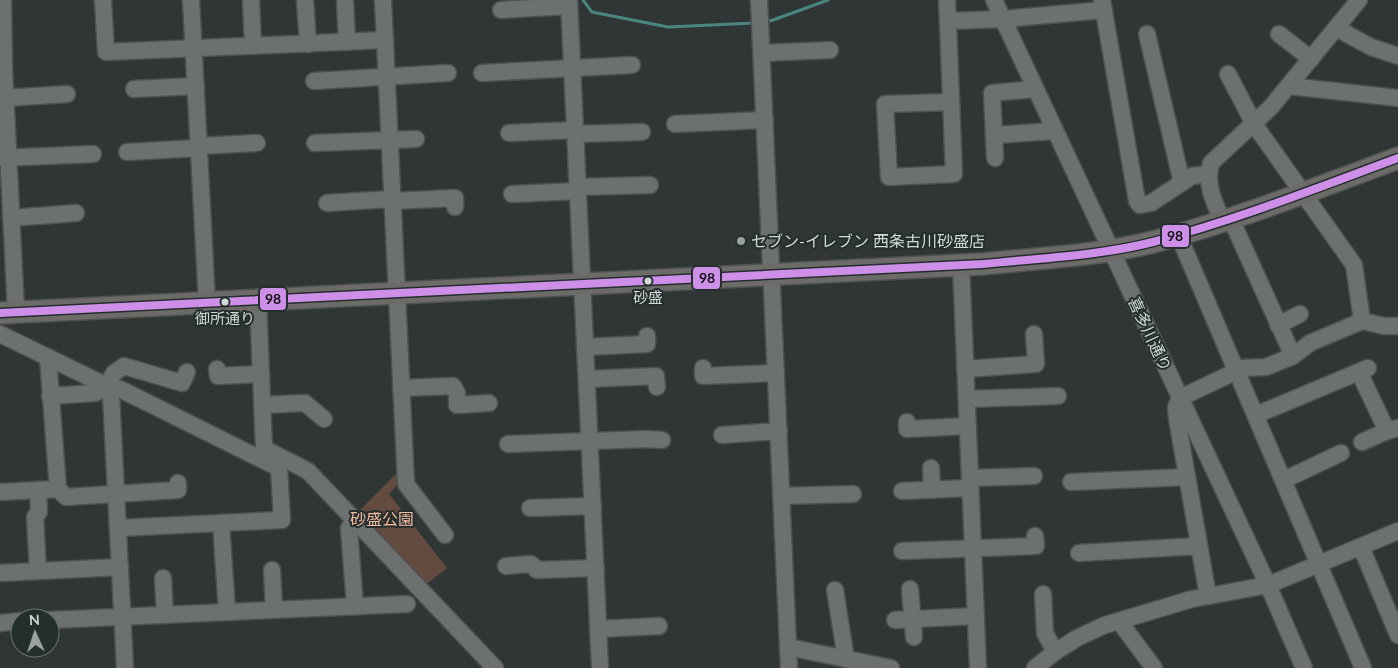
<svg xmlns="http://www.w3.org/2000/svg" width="1398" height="668" viewBox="0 0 1398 668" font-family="Lato,'Noto Sans JP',sans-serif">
	<rect width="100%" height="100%" fill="#303635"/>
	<path fill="#644b3f" d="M397,473L403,479L389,494L447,568L420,589L352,518Z"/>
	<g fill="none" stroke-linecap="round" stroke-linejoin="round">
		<g stroke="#498681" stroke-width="3">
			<path d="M583,0L592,12L668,27L754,23"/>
			<path d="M765,22L773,20L828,0"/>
		</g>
		<g stroke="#4d5251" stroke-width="19">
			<g id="minor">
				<path d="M3,0L4,69L16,312"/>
				<path d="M103,0L106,52L385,40"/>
				<path d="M191,0L207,303"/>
				<path d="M251,0L253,46"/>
				<path d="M305,0L308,44"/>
				<path d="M345,0L347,42"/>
				<path d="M383,0L406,484L445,535"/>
				<path d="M569,0L600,668"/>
				<path d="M759,0L789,668"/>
				<path d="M947,0L954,174L889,177L885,104L951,102"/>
				<path d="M994,0L1268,585L1304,668"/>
				<path d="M1102,0L1137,201L1140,205L1151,203L1192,176L1208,174"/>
				<path d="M501,10L569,6"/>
				<path d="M948,21L1003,19L1104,10"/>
				<path d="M1336,28L1371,47L1398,56"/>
				<path d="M1147,34L1182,183"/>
				<path d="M1279,34L1311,59"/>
				<path d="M762,53L830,50"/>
				<path d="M482,73L632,65"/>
				<path d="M1228,74L1254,124L1354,265L1362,321"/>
				<path d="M314,81L448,73"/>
				<path d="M1289,86L1398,98"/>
				<path d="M134,89L196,86"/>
				<path d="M5,98L67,94"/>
				<path d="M675,124L765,120"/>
				<path d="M509,133L575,130"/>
				<path d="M575,134L642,132"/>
				<path d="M994,135L1055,131"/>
				<path d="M315,143L416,139"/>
				<path d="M199,146L257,143"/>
				<path d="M127,152L199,148"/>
				<path d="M0,158L93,154"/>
				<path d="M995,158L992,93L1035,89"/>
				<path d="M578,187L650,185"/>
				<path d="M512,194L578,191"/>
				<path d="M392,201L455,198V207"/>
				<path d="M327,203L392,199"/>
				<path d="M11,218L76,213"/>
				<path d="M1231,219L1293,356"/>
				<path d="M1223,222C1214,202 1205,185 1211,163L1271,107L1359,0"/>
				<path d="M1178,234L1363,668"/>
				<path d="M961,265L978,668"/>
				<path d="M258,300L264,448L267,450L264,459"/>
				<path d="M1278,325L1300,314"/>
				<path d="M0,334L107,386L120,389L279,468L282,520L118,528"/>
				<path d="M585,347L647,344V336"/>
				<path d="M48,357L58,489"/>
				<path d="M703,368V376L776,373"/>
				<path d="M217,369L218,376L261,374"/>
				<path d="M965,369L1036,364L1034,334"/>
				<path d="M1359,372L1387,431L1398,428"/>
				<path d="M587,379L656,376L657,387"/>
				<path d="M107,386L111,395L125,668"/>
				<path d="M401,388L453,386L457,393V405L489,403"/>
				<path d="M50,396L95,393L107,386L114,373L124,366L182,383L187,372"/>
				<path d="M967,399L1058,396"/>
				<path d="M262,405L305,403L324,419"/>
				<path d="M1256,415L1368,368"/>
				<path d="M907,422V429L968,426"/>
				<path d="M722,435L779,431"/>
				<path d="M1362,442L1387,431"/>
				<path d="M508,444L647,439L662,440"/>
				<path d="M269,451L308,471L495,668"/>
				<path d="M931,468L932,490"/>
				<path d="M970,478L1034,476"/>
				<path d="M1284,480L1341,453"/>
				<path d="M1071,482L1187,477"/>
				<path d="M38,490L39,512L35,517L38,571"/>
				<path d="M902,491L970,488"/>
				<path d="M0,492L58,489L66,497L178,490V483"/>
				<path d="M781,496L853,494"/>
				<path d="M530,508L593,506"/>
				<path d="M355,520L349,528L355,606"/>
				<path d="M221,523L227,611"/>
				<path d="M1361,547L1398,635"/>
				<path d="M902,551L1036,546L1035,536"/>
				<path d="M1079,553L1199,546"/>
				<path d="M506,566L531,564L537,570L596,568"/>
				<path d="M272,570L274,609"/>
				<path d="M0,573L120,567"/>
				<path d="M163,578L165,615"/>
				<path d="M910,589L914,637"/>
				<path d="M835,590L846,659"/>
				<path d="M1043,594L1045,633L1055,652"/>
				<path d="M1208,596L1177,419L1176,407L1180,398L1243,368L1266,367L1293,356L1310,343L1362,321L1384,326H1398"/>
				<path d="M50,620L407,604"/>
				<path d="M895,620L976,616"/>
				<path d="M1119,621L1154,668"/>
				<path d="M0,623L20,621"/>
				<path d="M598,629L659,626"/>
				<path d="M788,647L891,668"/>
				<path d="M1035,668L1055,652L1077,638L1105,625L1192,599L1268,585L1398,531"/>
			</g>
		</g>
		<g stroke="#4d5251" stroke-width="24">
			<path id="major" d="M0,313L983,264C1039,258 1098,256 1153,242C1236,220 1317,188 1398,158"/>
		</g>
		<use href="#minor" stroke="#6c7070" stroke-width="16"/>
		<use href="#major" stroke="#6c6b68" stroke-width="21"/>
		<g stroke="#242e2d" stroke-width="11">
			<path id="bus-1" d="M0,313L983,264C1039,258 1098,256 1153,242C1236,220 1317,188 1398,158"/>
		</g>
		<use href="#bus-1" stroke="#ce8fe9" stroke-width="8"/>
	</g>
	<circle fill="#99a09f" stroke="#242e2d" stroke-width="2" cx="741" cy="241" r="5"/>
	<g fill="#d2d9d8" stroke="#242e2d" stroke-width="2">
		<circle cx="648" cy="281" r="4.5"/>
		<circle cx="225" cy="302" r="4.5"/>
	</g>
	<g text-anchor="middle" stroke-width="4" stroke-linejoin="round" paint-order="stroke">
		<g font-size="15" fill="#d2d9d8" stroke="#242e2d">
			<text x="648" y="303">砂盛</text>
			<text x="225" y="324">御所通り</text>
		</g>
		<g font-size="16" fill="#d2d9d8" stroke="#242e2d" text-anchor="start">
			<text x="751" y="247">セブン-イレブン 西条古川砂盛店</text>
		</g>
		<g font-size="16" fill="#d2d9d8" stroke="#242e2d">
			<text transform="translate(1150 334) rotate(65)" y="6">喜多川通り</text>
		</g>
		<g font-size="16" fill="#f6baa0" stroke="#242e2d">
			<text x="382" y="525">砂盛公園</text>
		</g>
	</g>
	<g stroke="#242e2d" stroke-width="2">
		<rect x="1161" y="224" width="29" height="24" rx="5" fill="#ce8fe9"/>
		<rect x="692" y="266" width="29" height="24" rx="5" fill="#ce8fe9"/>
		<rect x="259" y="287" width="28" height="24" rx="5" fill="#ce8fe9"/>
	</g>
	<g font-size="14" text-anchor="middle" font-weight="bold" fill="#111">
		<text x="1175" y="241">98</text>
		<text x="707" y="283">98</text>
		<text x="273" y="304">98</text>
	</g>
	<g transform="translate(35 633) rotate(357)"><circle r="24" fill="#242e2d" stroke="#6a7271"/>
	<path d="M0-4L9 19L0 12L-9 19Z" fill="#99a09f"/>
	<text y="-8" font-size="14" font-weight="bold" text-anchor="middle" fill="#d2d9d8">N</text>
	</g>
</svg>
